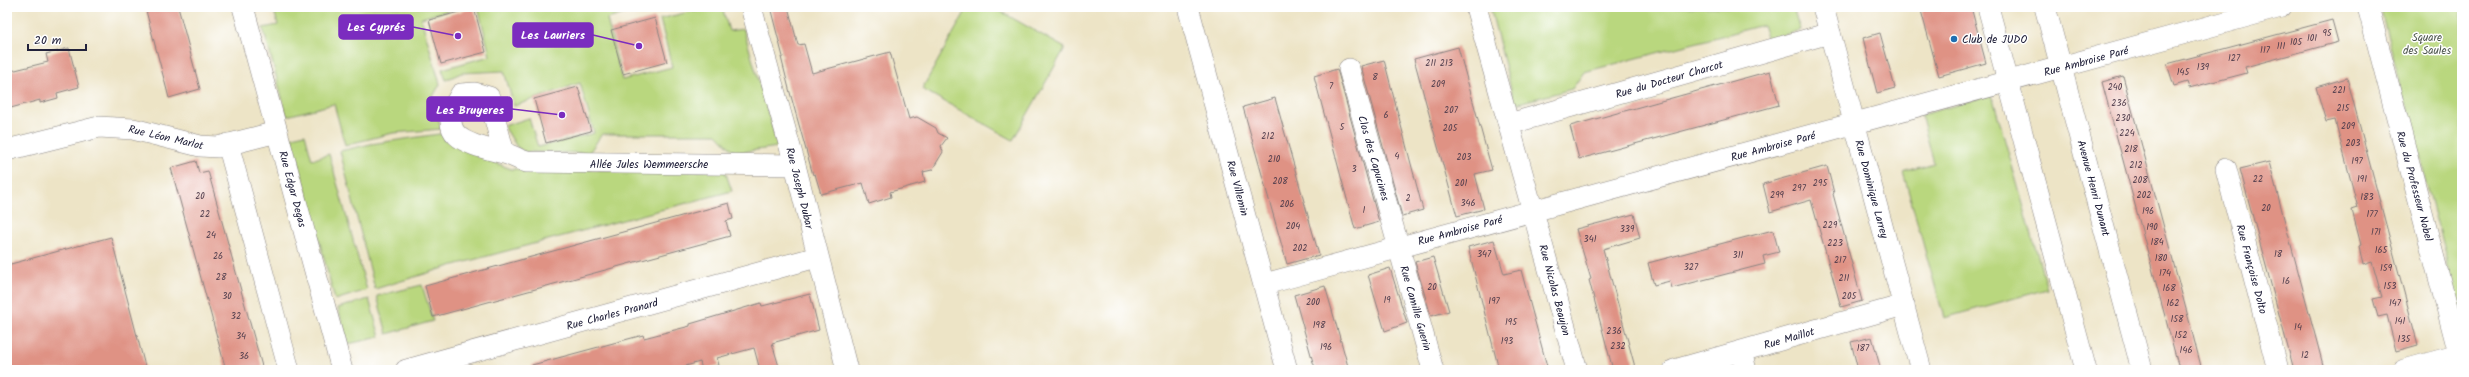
<svg xmlns="http://www.w3.org/2000/svg" width="2469" height="377" viewBox="0 0 2469 377" font-family="Kalam,sans-serif">
	<rect width="100%" height="100%" fill="#fff"/>
	<filter id="ink" filterUnits="userSpaceOnUse"><feTurbulence type="fractalNoise" baseFrequency=".025" numOctaves="2"/><feDisplacementMap in="SourceGraphic" scale="8" xChannelSelector="R" yChannelSelector="G"/><feConvolveMatrix kernelMatrix="1 2 1 2 8 2 1 2 1" color-interpolation-filters="sRGB"/></filter>
	<filter id="wash" filterUnits="userSpaceOnUse"><feTurbulence type="fractalNoise" baseFrequency=".012" numOctaves="4" result="noise"/><feDisplacementMap in="SourceGraphic" scale="16" xChannelSelector="R" yChannelSelector="G"/><feGaussianBlur stdDeviation="0.9" result="paint"/><feColorMatrix in="noise" values="0 0 0 0 0 0 0 0 0 0 0 0 0 0 0 0 0 1.4 0 .05"/><feComposite in="paint" operator="in"/></filter>
	<g filter="url(#wash)">
		<rect width="100%" height="100%" fill="#ede4c6"/>
		<g fill="#b9d77e" stroke="#6e7c5c">
			<path d="M273,7H462L421,18L440,84L431,100L442,129L393,133L345,145L334,104L287,116L263,28L278,25Z"/>
			<path d="M478,7H649L607,19L622,80L672,67L660,19L709,7H722L729,31L743,29L744,31L778,147L735,153L717,134H602L589,153L524,152L517,147L504,126L529,118L538,147L594,133L580,83L514,106L504,71L461,73L446,80L442,69L490,56Z"/>
			<path d="M968,7H993L1065,48L1013,140L922,89Z"/>
			<path d="M1490,7H1793L1800,30L1768,40L1763,25L1584,72L1572,89L1515,104Z"/>
			<path d="M2380,7H2462V319Z"/>
			<path d="M1992,95L2047,289L1944,318L1903,172L1934,163L1921,115Z"/>
			<path d="M446,133C467,152 485,159 511,169L725,171L732,191L454,265L375,289L340,151L371,144Z"/>
			<path d="M305,134L312,160L329,154L367,290L335,300L292,137Z"/>
			<path d="M422,285L433,321L387,334L377,296Z"/>
			<path d="M369,299L380,337L348,344L338,308Z"/>
		</g>
		<g id="blocks">
			<g fill="#df9284">
				<path d="M145,7H178L200,89L169,98Z"/>
				<path d="M770,7H788L798,45L804,44L812,73L890,52L909,119L917,117L936,128L938,133L947,138L941,146L943,152L932,170L923,172L925,182L890,192L891,197L869,204L863,183L821,194L815,174L813,175L789,89L781,57H783Z"/>
				<path d="M1920,7H1971L1986,63L1939,76Z"/>
				<path d="M474,8L486,52L441,64L429,20Z"/>
				<path d="M655,18L667,62L623,74L611,30Z"/>
				<path d="M2332,20L2338,42L2245,67L2247,73L2189,88L2187,82L2174,86L2167,64Z"/>
				<path d="M1880,33L1895,88L1877,93L1863,38Z"/>
				<path d="M1458,47L1492,170L1475,174L1484,209L1457,216L1414,59Z"/>
				<path d="M69,48L79,87L57,93L58,98L40,103V100L7,109V72L48,62L46,54Z"/>
				<path d="M1384,60L1423,210L1402,216L1361,66Z"/>
				<path d="M1337,69L1379,222L1355,229L1314,76Z"/>
				<path d="M1770,71L1779,105L1579,159L1570,126Z"/>
				<path d="M2123,76L2190,324L2202,370H2180L2177,361L2102,82Z"/>
				<path d="M2347,78L2418,345L2396,351L2387,315L2378,317L2373,299L2382,297L2372,262L2363,265L2359,246L2361,245L2352,210L2358,208L2335,120L2326,122L2316,87Z"/>
				<path d="M578,87L591,131L546,143L534,99Z"/>
				<path d="M1275,98L1319,255L1287,264L1243,107Z"/>
				<path d="M196,161L199,173L208,171L263,370H226L171,168Z"/>
				<path d="M2269,162L2323,365L2302,370H2294L2240,169Z"/>
				<path d="M1827,166L1834,193L1833,194L1862,301L1841,307L1811,200L1770,212L1763,184Z"/>
				<path d="M729,203L733,219L726,221L730,236L433,317L425,286Z"/>
				<path d="M1634,214L1640,238L1603,249L1635,367L1613,370L1589,280L1591,279L1576,229Z"/>
				<path d="M1773,230L1779,252L1763,256L1765,264L1672,288L1670,281L1654,285L1648,263Z"/>
				<path d="M111,237L146,370H7V265Z"/>
				<path d="M1494,240L1504,274L1521,270L1548,370H1499L1468,247Z"/>
				<path d="M1433,257L1449,311L1431,316L1415,262Z"/>
				<path d="M1390,268L1407,323L1385,331L1368,275Z"/>
				<path d="M1325,286L1342,345L1349,370H1316L1313,362L1294,295Z"/>
				<path d="M810,294L819,330L772,343L780,370H760L754,348L717,358L719,365L702,370L700,362L671,370H532V365L643,335L644,338L690,326V324L761,303L762,306Z"/>
				<path d="M1872,337L1881,370H1858L1851,342Z"/>
			</g>
		</g>
	</g>
	<g filter="url(#ink)">
		<use href="#blocks" fill-opacity="0" stroke="#888380" stroke-width="1"/>
		<g fill="none" stroke-linecap="round" stroke-linejoin="round">
			<g stroke="#888380" stroke-width="22">
				<g id="minor">
					<path d="M243,7L342,370"/>
					<path d="M751,7L795,165L847,370"/>
					<path d="M1188,7L1287,370"/>
					<path d="M1476,7L1577,370"/>
					<path d="M1823,7L1921,370"/>
					<path d="M1988,7L2086,370"/>
					<path d="M2045,7L2142,370"/>
					<path d="M2368,7L2462,365"/>
					<path d="M1349,69L1433,370"/>
					<path d="M1509,124L1830,33"/>
					<path d="M228,144L289,370"/>
					<path d="M7,150L99,127L133,129L200,146L218,147L277,132"/>
					<path d="M504,153L489,97L475,93L461,94C433,138 468,144 504,153C512,155 519,160 527,162L795,165"/>
					<path d="M2226,169L2278,370"/>
					<path d="M1265,284L2281,7"/>
					<path d="M1741,352L1746,370"/>
					<path d="M406,370L817,257"/>
					<path d="M1674,370L1904,305"/>
					<path d="M2404,370L2459,355"/>
				</g>
			</g>
			<use href="#minor" stroke="#fff" stroke-width="21"/>
		</g>
	</g>
	<circle fill="#1f6fb2" stroke="#fff" stroke-width="1.5" cx="1954" cy="39" r="4"/>
	<g text-anchor="middle" stroke-width="3" stroke-linejoin="round" paint-order="stroke">
		<g font-size="9" fill="#513e4d">
			<text x="2327" y="36">95</text>
			<text x="2312" y="41">101</text>
			<text x="2296" y="45">105</text>
			<text x="2281" y="49">111</text>
			<text x="2265" y="53">117</text>
			<text x="2234" y="61">127</text>
			<text x="1439" y="66">211 213</text>
			<text x="2203" y="70">139</text>
			<text x="2183" y="75">145</text>
			<text x="1375" y="80">8</text>
			<text x="1438" y="87">209</text>
			<text x="1331" y="89">7</text>
			<text x="2115" y="90">240</text>
			<text x="2339" y="93">221</text>
			<text x="2119" y="106">236</text>
			<text x="2343" y="111">215</text>
			<text x="1451" y="113">207</text>
			<text x="1386" y="118">6</text>
			<text x="2123" y="121">230</text>
			<text x="2348" y="129">209</text>
			<text x="1342" y="130">5</text>
			<text x="1450" y="131">205</text>
			<text x="2127" y="136">224</text>
			<text x="1268" y="139">212</text>
			<text x="2353" y="146">203</text>
			<text x="2131" y="152">218</text>
			<text x="1397" y="159">4</text>
			<text x="1464" y="160">203</text>
			<text x="1274" y="162">210</text>
			<text x="2357" y="164">197</text>
			<text x="2136" y="168">212</text>
			<text x="1354" y="172">3</text>
			<text x="2258" y="182">22</text>
			<text x="2362" y="182">191</text>
			<text x="2140" y="183">208</text>
			<text x="1280" y="184">208</text>
			<text x="1461" y="186">201</text>
			<text x="1820" y="186">295</text>
			<text x="1799" y="191">297</text>
			<text x="1777" y="198">299</text>
			<text x="2144" y="198">202</text>
			<text x="200" y="199">20</text>
			<text x="2367" y="200">183</text>
			<text x="1408" y="201">2</text>
			<text x="1468" y="206">346</text>
			<text x="1287" y="207">206</text>
			<text x="2266" y="211">20</text>
			<text x="1364" y="213">1</text>
			<text x="2148" y="214">196</text>
			<text x="205" y="217">22</text>
			<text x="2372" y="217">177</text>
			<text x="1830" y="228">229</text>
			<text x="1293" y="229">204</text>
			<text x="2152" y="230">190</text>
			<text x="1627" y="232">339</text>
			<text x="2376" y="235">171</text>
			<text x="211" y="238">24</text>
			<text x="1590" y="242">341</text>
			<text x="2157" y="245">184</text>
			<text x="1835" y="246">223</text>
			<text x="1300" y="251">202</text>
			<text x="2381" y="253">165</text>
			<text x="1484" y="257">347</text>
			<text x="2278" y="257">18</text>
			<text x="1738" y="258">311</text>
			<text x="218" y="259">26</text>
			<text x="2161" y="261">180</text>
			<text x="1840" y="263">217</text>
			<text x="1691" y="270">327</text>
			<text x="2386" y="271">159</text>
			<text x="2165" y="276">174</text>
			<text x="221" y="280">28</text>
			<text x="1844" y="281">211</text>
			<text x="2286" y="284">16</text>
			<text x="2390" y="289">153</text>
			<text x="1432" y="290">20</text>
			<text x="2169" y="291">168</text>
			<text x="227" y="299">30</text>
			<text x="1849" y="299">205</text>
			<text x="1387" y="303">19</text>
			<text x="1494" y="304">197</text>
			<text x="1313" y="305">200</text>
			<text x="2173" y="306">162</text>
			<text x="2395" y="306">147</text>
			<text x="236" y="319">32</text>
			<text x="2177" y="322">158</text>
			<text x="2400" y="324">141</text>
			<text x="1511" y="325">195</text>
			<text x="1319" y="328">198</text>
			<text x="2298" y="330">14</text>
			<text x="1614" y="334">236</text>
			<text x="2181" y="338">152</text>
			<text x="241" y="339">34</text>
			<text x="2404" y="342">135</text>
			<text x="1507" y="344">193</text>
			<text x="1618" y="349">232</text>
			<text x="1326" y="350">196</text>
			<text x="1863" y="351">187</text>
			<text x="2186" y="353">146</text>
			<text x="2305" y="358">12</text>
			<text x="244" y="359">36</text>
		</g>
		<g font-size="11" fill="#4f584f" stroke="#fff">
			<text x="2427" y="41">Square<tspan x="2427" dy="13">des Saules</tspan></text>
		</g>
		<g font-size="11" fill="#22223b" stroke="#fff" text-anchor="start">
			<text x="1962" y="43">Club de JUDO</text>
		</g>
		<g font-size="11" fill="#22223b" stroke="#fff">
			<text transform="translate(2086 61) rotate(-15)" y="4">Rue Ambroise Paré</text>
			<text transform="translate(1669 79) rotate(-16)" y="4">Rue du Docteur Charcot</text>
			<text transform="translate(166 137) rotate(13)" y="4">Rue Léon Marlot</text>
			<text transform="translate(1773 146) rotate(-15)" y="4">Rue Ambroise Paré</text>
			<text transform="translate(1374 158) rotate(74)" y="4">Clos des Capucines</text>
			<text x="649" y="168">Allée Jules Wemmeersche</text>
			<text transform="translate(2415 186) rotate(75)" y="4">Rue du Professeur Nobel</text>
			<text transform="translate(800 188) rotate(76)" y="4">Rue Joseph Dubar</text>
			<text transform="translate(1238 188) rotate(75)" y="4">Rue Villemin</text>
			<text transform="translate(2094 188) rotate(75)" y="4">Avenue Henri Dunant</text>
			<text transform="translate(293 189) rotate(75)" y="4">Rue Edgar Degas</text>
			<text transform="translate(1872 189) rotate(75)" y="4">Rue Dominique Larrey</text>
			<text transform="translate(1460 230) rotate(-15)" y="4">Rue Ambroise Paré</text>
			<text transform="translate(2252 269) rotate(75)" y="4">Rue Françoise Dolto</text>
			<text transform="translate(1555 290) rotate(75)" y="4">Rue Nicolas Beaujon</text>
			<text transform="translate(1416 308) rotate(74)" y="4">Rue Camille Guerin</text>
			<text transform="translate(612 314) rotate(-15)" y="4">Rue Charles Pranard</text>
			<text transform="translate(1789 338) rotate(-16)" y="4">Rue Maillot</text>
		</g>
	</g>
	<path fill="none" stroke="#7b2cbf" stroke-width="1.5" d="M458 36L413 27M639 46L593 35M562 115L512 109"/>
	<g fill="#7b2cbf" stroke="#fff" stroke-width="1.5">
		<circle cx="458" cy="36" r="4"/>
		<circle cx="639" cy="46" r="4"/>
		<circle cx="562" cy="115" r="4"/>
	</g>
	<g fill="#7b2cbf" stroke="#7b2cbf" stroke-width="1.5">
		<rect x="339" y="15" width="74" height="24" rx="4"/>
		<rect x="513" y="23" width="80" height="24" rx="4"/>
		<rect x="427" y="97" width="85" height="24" rx="4"/>
	</g>
	<g font-size="12" text-anchor="middle" font-weight="bold" fill="#fff">
		<text x="376" y="31">Les Cyprés</text>
		<text x="553" y="39">Les Lauriers</text>
		<text x="470" y="114">Les Bruyeres</text>
	</g>
	<rect width="2469" height="377" fill="none" stroke="#fff" stroke-width="24"/>
	<path d="M28 44v6h58v-6" fill="none" stroke="#22223b" stroke-width="2"/>
	<text x="34" y="44" font-size="12" fill="#22223b" stroke="#ffffff" stroke-width="3" paint-order="stroke">20 m</text>
</svg>
